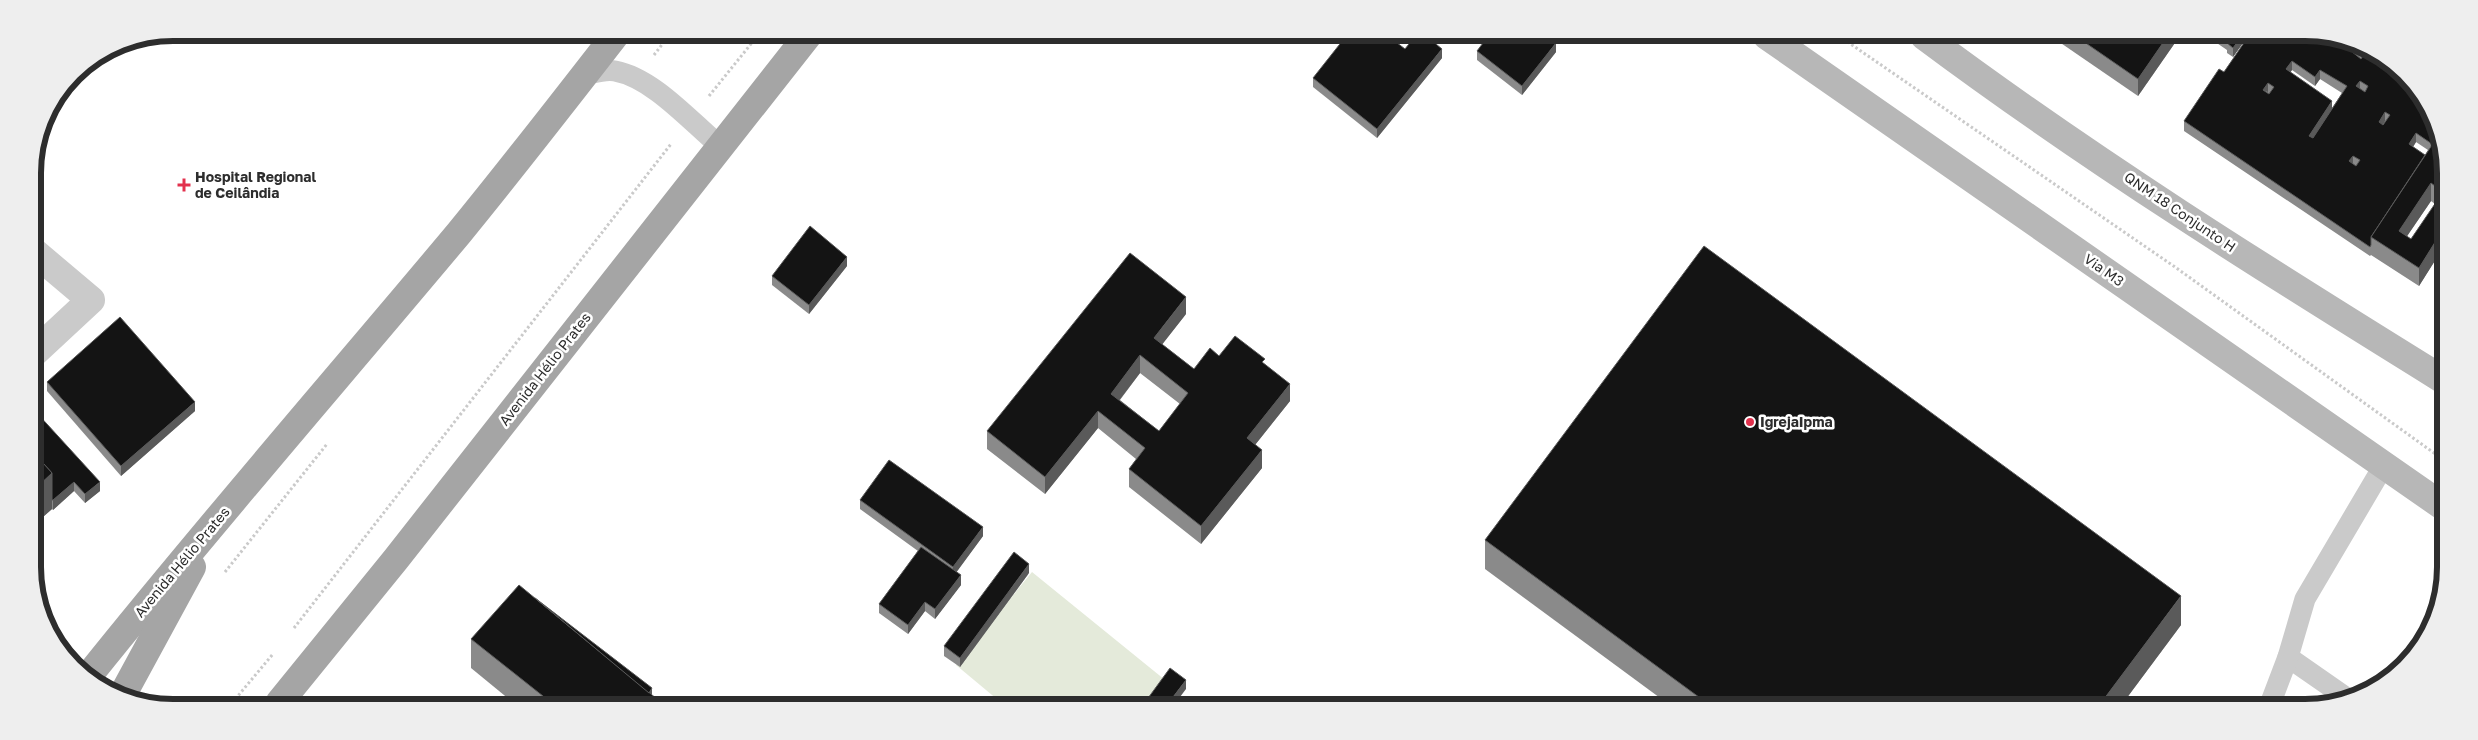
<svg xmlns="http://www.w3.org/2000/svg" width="2478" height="740" viewBox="0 0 2478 740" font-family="'Golos Text',sans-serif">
	<rect width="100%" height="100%" fill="#fff"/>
	<path fill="#e4eada" d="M1032,572L1170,684L1153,705H1004L956,665Z"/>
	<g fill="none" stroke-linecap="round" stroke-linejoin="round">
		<g stroke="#cacaca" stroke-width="3" stroke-dasharray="2.5 2.5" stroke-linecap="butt">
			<path d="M1839,36L2175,267L2441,458"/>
			<path d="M654,55L670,34"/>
			<path d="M709,96L759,34"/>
			<path d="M225,572L327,444"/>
			<path d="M294,628L671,144"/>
			<path d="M232,703L273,654"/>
		</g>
		<g stroke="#cacaca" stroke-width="21">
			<path d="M584,75C594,73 605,69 615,71C653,78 690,121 720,146"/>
			<path d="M2288,657L2344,696"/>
			<path d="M2269,707L2288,657L2305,599L2384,465"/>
		</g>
		<path stroke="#cacaca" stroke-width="28" d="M33,251L91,300L34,353"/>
		<g stroke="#b7b7b7" stroke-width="28">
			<path d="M1767,36L2441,505"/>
			<path d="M1924,36C2090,160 2266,270 2442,379"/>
		</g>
		<g stroke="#a5a5a5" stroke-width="28">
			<path d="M90,674C210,524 336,380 459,233C513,167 565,100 617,33"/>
			<path d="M123,694L192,567"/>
			<path d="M279,703L396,559L809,34"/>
		</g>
	</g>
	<g fill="#8a8a8a" fill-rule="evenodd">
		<path d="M2052,37H2179L2138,96Z"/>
		<path d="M2208,37H2341L2405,74L2443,146L2442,264L2436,259L2419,286L2371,255L2370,256L2184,131V121L2224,72L2246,40H2245L2233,57L2227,53V50ZM2292,70L2315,86L2320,79L2342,93L2332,108L2290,72ZM2416,142L2428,150L2425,155L2413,147ZM2431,201L2435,204L2411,239L2407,236Z"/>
		<path d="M1405,49L1442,58L1377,138L1313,87V78Z"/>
		<path d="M1477,51L1556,52L1522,95L1477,60Z"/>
		<path d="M847,266L809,314L772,285V276Z"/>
		<path d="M1186,314L1162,344L1194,369L1219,356L1265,364L1290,401L1255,445L1262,468L1201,544L1129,487V469L1136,459L1098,428L1045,494L987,449V431ZM1140,373L1180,404L1159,431L1120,400Z"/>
		<path d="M47,382L195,411L121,476L47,391Z"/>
		<path d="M34,413L100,491L85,503L74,491L53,510L52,509L35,524Z"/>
		<path d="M860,500L983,536L956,572L961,585L935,619L925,611L908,634L879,613V604L918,551L860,509Z"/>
		<path d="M1485,540L2181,625L2120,707L1671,706L1485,569Z"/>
		<path d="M1029,573L960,667L944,656V646Z"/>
		<path d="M471,639L652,695L663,704H515L471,668Z"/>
	</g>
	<g fill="#5a5a5a">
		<path d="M2167,37H2179L2138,96V79Z"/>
		<path d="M2241,37H2245V40L2233,57V48Z"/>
		<path d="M1556,43V52L1522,95V86Z"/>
		<path d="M2354,46V56L2351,51Z"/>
		<path d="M1442,49V58L1377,138V129Z"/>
		<path d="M2292,61V70L2286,79V69Z"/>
		<path d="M2320,70V79L2315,86V77Z"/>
		<path d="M2360,81V90L2356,86Z"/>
		<path d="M2268,83V92L2263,90Z"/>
		<path d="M2332,101V110L2309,145V136Z"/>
		<path d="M2385,112V121L2379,131V122Z"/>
		<path d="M2416,133V142L2409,153V144Z"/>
		<path d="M2353,156V165L2349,161Z"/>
		<path d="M2431,183V201L2399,248V231Z"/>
		<path d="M2442,231V249L2436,250V259L2419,286V268Z"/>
		<path d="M847,257V266L809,314V305Z"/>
		<path d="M1186,297V314L1154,355V338Z"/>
		<path d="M39,299V309L34,314V304Z"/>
		<path d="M1140,355V373L1111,411V394Z"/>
		<path d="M1290,384V401L1247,455V438Z"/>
		<path d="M195,402V411L121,476V466Z"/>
		<path d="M1098,411V428L1045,494V477Z"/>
		<path d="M1262,450V468L1201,544V526Z"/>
		<path d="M52,473V509L35,524V489Z"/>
		<path d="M74,482V491L53,510V500Z"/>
		<path d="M100,482V491L85,503V494Z"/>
		<path d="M983,527V536L953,577V567Z"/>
		<path d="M1029,564V573L960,667V658Z"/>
		<path d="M961,575V585L935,619V609Z"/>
		<path d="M2181,596V625L2120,707H2098Z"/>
		<path d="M925,602V611L908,634V625Z"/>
		<path d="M1186,680V689L1174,705H1167Z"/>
		<path d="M652,688V698L648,694Z"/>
	</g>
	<g fill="#141414" stroke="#5a5a5a" fill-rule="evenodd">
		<path d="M1347,35H1387L1405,49L1416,35H1425L1442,49L1377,129L1313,78Z"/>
		<path d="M1489,35H1547L1556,43L1522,86L1477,51Z"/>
		<path d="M2077,37H2167L2138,79Z"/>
		<path d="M2222,37H2241L2233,48L2227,43L2228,41Z"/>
		<path d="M2248,37H2341L2405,74L2438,136L2432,144L2416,133L2409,144L2425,155L2371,237V245L2370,247L2184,121L2219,69L2224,72ZM2354,46L2364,54L2361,59L2351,51ZM2292,61L2315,77L2320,70L2347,86L2313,138L2309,136L2332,101L2286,69ZM2360,81L2368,86L2365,92L2356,86ZM2268,83L2274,87L2269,94L2263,90ZM2385,112L2390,115L2383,125L2379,122ZM2353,156L2360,160L2356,166L2349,161Z"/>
		<path d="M2438,136L2443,146L2442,231L2419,268L2371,237ZM2431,183L2443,192L2411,239L2399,231Z"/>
		<path d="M810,226L847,257L809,305L772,276Z"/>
		<path d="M2442,240V254L2436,250Z"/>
		<path d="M1704,246L2181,596L2098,707L1711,706L1485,540Z"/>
		<path d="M1130,253L1186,297L1154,338L1194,369L1210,348L1219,356L1235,336L1265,359L1262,362L1290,384L1247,438L1262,450L1201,526L1129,469L1145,448L1098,411L1045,477L987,431ZM1140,355L1188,393L1159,431L1111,394Z"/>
		<path d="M33,293L39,299L34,304Z"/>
		<path d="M120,317L195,402L121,466L47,382Z"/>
		<path d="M36,412L100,482L85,494L74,482L53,500H52V473L34,453V413Z"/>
		<path d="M34,453L52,473L35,489Z"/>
		<path d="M889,460L983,527L953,567L860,500Z"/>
		<path d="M921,547L961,575L935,609L925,602L908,625L879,604Z"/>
		<path d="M1014,552L1029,564L960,658L944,646Z"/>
		<path d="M519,585L663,704H553L471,639Z"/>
		<path d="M535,598L652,688L649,693Z"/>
		<path d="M1170,668L1186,680L1167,705H1143Z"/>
	</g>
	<g fill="#e2314d" stroke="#fff" stroke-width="2">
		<path d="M181.5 177.5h5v5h5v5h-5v5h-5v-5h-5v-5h5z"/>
		<circle cx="1750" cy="422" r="5"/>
	</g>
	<g text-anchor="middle" stroke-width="5" stroke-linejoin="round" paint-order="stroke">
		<g font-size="14" font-weight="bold" fill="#2d2d2d" stroke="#fff" text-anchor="start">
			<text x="195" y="182">Hospital Regional<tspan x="195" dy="16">de Ceilândia</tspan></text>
			<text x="1760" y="427">IgrejaIpma</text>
		</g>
		<g font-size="14" fill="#2d2d2d" stroke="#fff">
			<text transform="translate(2180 212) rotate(34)" y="5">QNM 18 Conjunto H</text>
			<text transform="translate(2104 270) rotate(35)" y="5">Via M3</text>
			<text transform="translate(545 369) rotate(-52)" y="5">Avenida Hélio Prates</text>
			<text transform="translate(182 562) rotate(-50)" y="5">Avenida Hélio Prates</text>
		</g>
	</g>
	<path d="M0 0H2478V740H0ZM173 41H2305A132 132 0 0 1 2437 173V567A132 132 0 0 1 2305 699H173A132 132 0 0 1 41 567V173A132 132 0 0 1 173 41Z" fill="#eee" fill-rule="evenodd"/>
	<path fill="none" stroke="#2d2d2d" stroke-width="6" d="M173 41H2305A132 132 0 0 1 2437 173V567A132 132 0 0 1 2305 699H173A132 132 0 0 1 41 567V173A132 132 0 0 1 173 41Z"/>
</svg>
